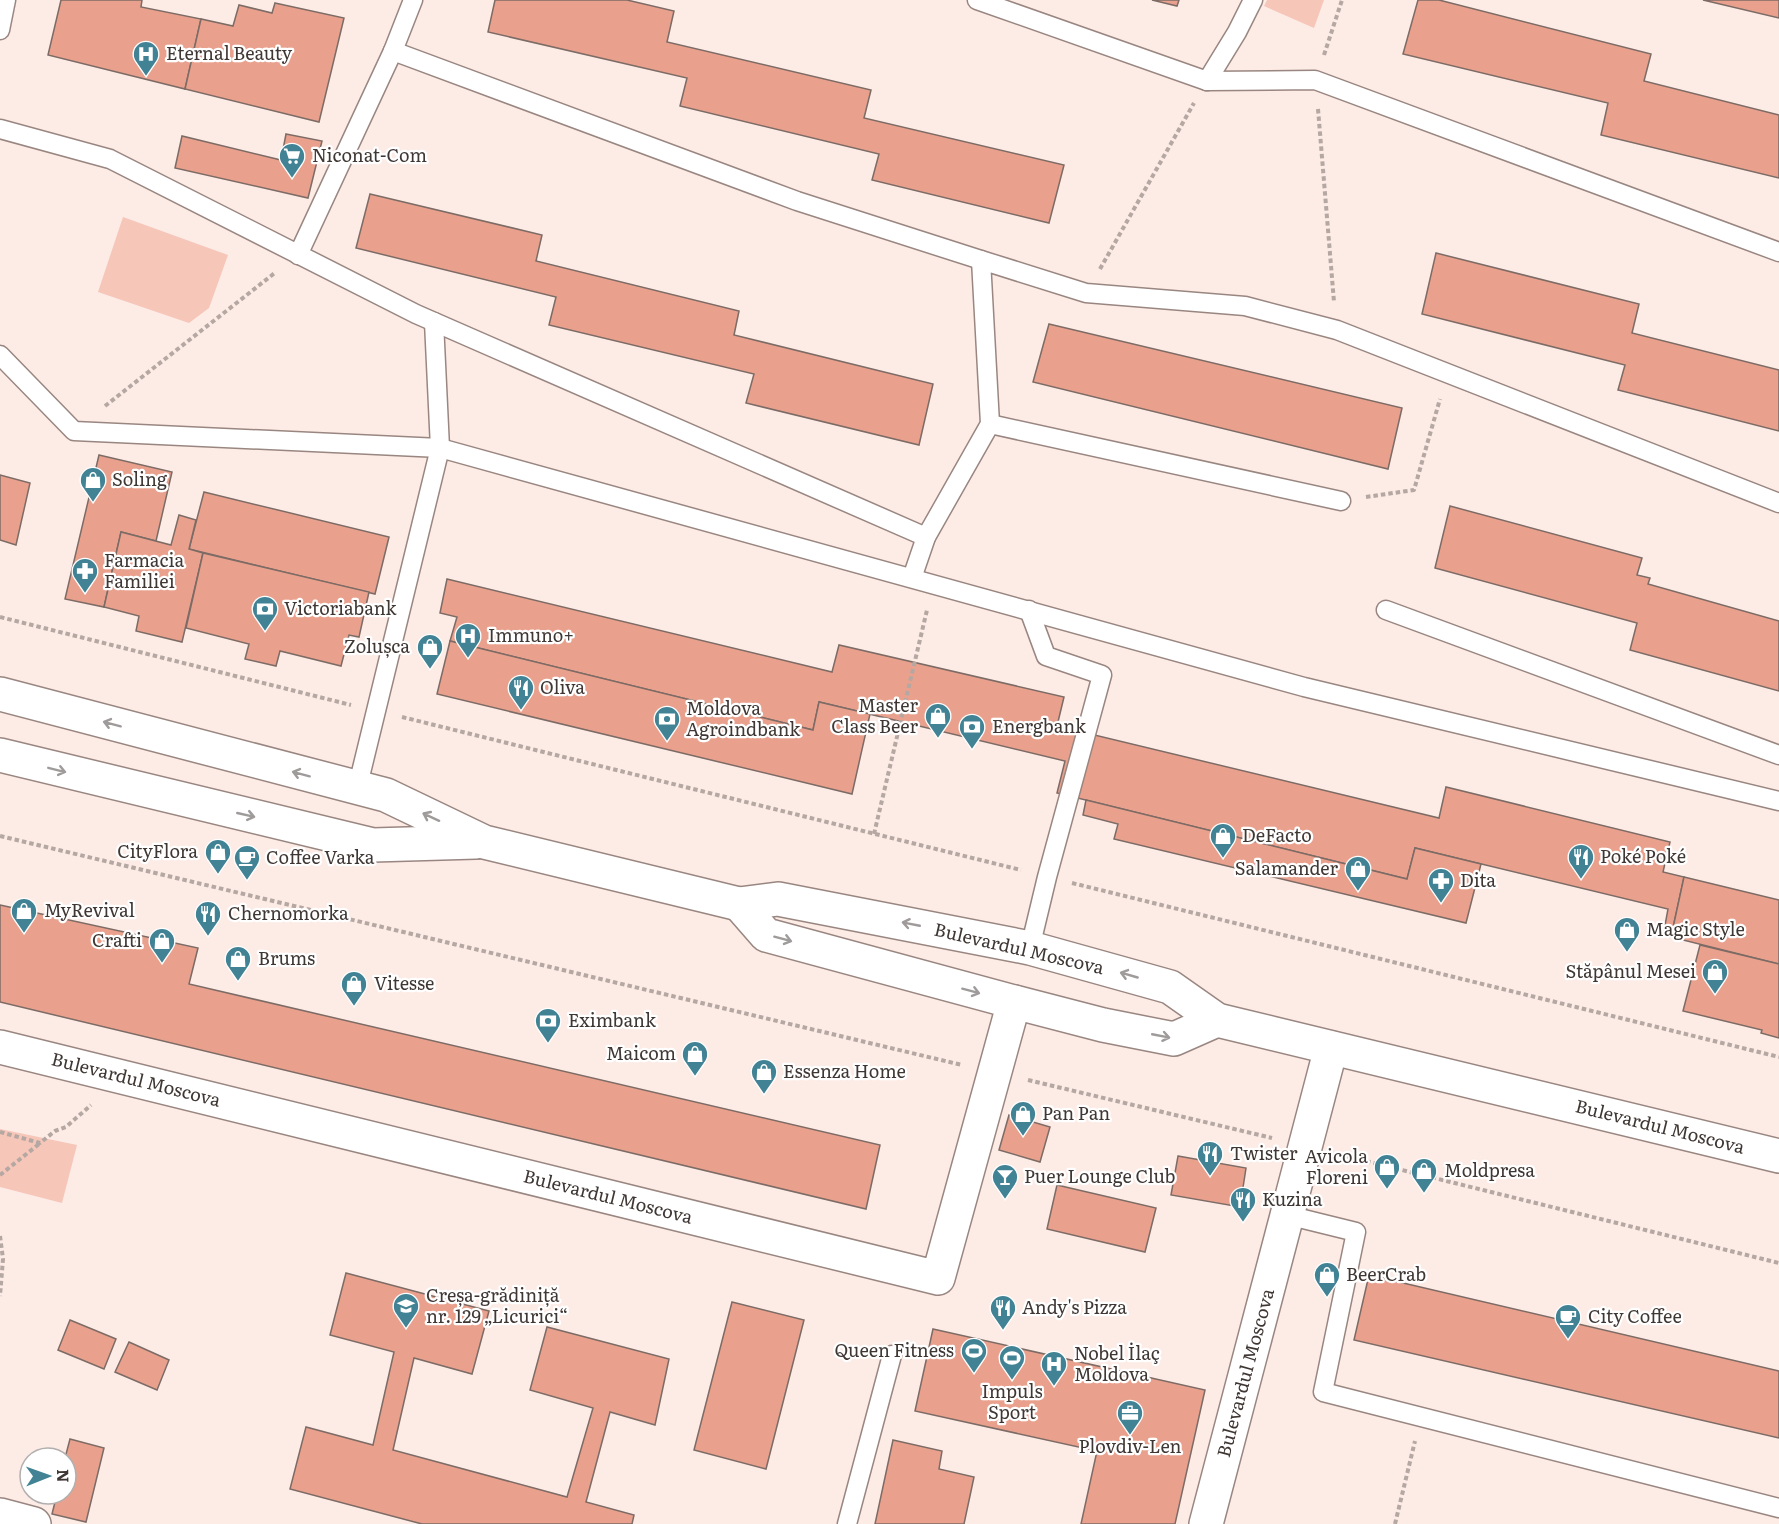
<svg xmlns="http://www.w3.org/2000/svg" width="1779" height="1524" viewBox="0 0 1779 1524" font-family="Literata,serif">
	<rect width="100%" height="100%" fill="#fdebe6"/>
	<g fill="#f6c6b9">
		<path d="M1267,0H1324L1314,28L1264,6Z"/>
		<path d="M123,217L228,255L209,308L189,323L98,292Z"/>
		<path d="M0,1129L77,1145L62,1203L0,1187Z"/>
	</g>
	<g fill="#e9a18e" stroke="#7d6b65" stroke-width="1.5">
		<path d="M61,0H142L141,7L201,19L185,89L48,55Z"/>
		<path d="M495,0H627L674,11L667,42L871,90L864,118L1064,165L1049,223L872,180L879,154L680,106L687,78L488,32Z"/>
		<path d="M1152,0H1179L1177,6Z"/>
		<path d="M1418,0H1439L1651,54L1644,81L1779,115V178L1601,135L1608,103L1403,54Z"/>
		<path d="M1703,0H1779V18Z"/>
		<path d="M275,3L344,18L319,122L185,89L201,19L233,26L239,5L272,13Z"/>
		<path d="M286,134L322,141L308,198L175,168L182,136L281,160Z"/>
		<path d="M370,194L542,235L536,261L739,311L734,335L933,384L919,445L746,403L754,374L549,325L556,297L356,248Z"/>
		<path d="M1436,253L1639,304L1632,333L1779,370V431L1618,390L1625,365L1422,314Z"/>
		<path d="M1049,324L1402,408L1388,469L1033,382Z"/>
		<path d="M99,455L172,472L156,541L121,532L104,607L65,599Z"/>
		<path d="M0,475L30,483L16,545L0,540Z"/>
		<path d="M204,492L389,537L375,594L189,549Z"/>
		<path d="M1450,506L1642,558L1637,575L1650,578L1648,584L1779,621V691L1630,650L1637,623L1435,568Z"/>
		<path d="M179,515L196,520L189,549L203,553L182,642L136,631L139,616L104,607L121,532L171,545Z"/>
		<path d="M203,553L369,592L359,637L349,635L341,666L280,651L276,666L245,659L249,644L186,628Z"/>
		<path d="M447,579L832,672L839,645L1064,697L1057,726L1439,818L1446,787L1670,842L1663,872L1684,877L1671,937L1663,936L1668,909L1415,848L1407,879L1057,793L1065,761L819,702L813,730L450,641L457,617L440,613Z"/>
		<path d="M450,641L813,730L819,702L870,714L852,794L437,694Z"/>
		<path d="M1086,800L1407,879L1415,848L1481,864L1466,923L1114,839L1118,824L1083,815Z"/>
		<path d="M1684,877L1779,900V964L1671,937Z"/>
		<path d="M0,905L198,948L189,984L880,1145L866,1209L0,1002Z"/>
		<path d="M1700,945L1779,964V1038L1761,1033L1762,1030L1683,1011Z"/>
		<path d="M1009,1115L1050,1127L1040,1162L999,1150Z"/>
		<path d="M1178,1156L1246,1168L1240,1207L1171,1195Z"/>
		<path d="M1057,1185L1156,1208L1145,1252L1047,1229Z"/>
		<path d="M346,1273L489,1311L472,1374L414,1358L393,1450L567,1497L593,1408L530,1390L547,1327L669,1359L655,1425L610,1412L586,1502L634,1515L632,1524H422L290,1489L306,1427L373,1445L394,1352L330,1335Z"/>
		<path d="M1369,1275L1779,1371V1438L1354,1340Z"/>
		<path d="M732,1302L804,1320L766,1469L694,1450Z"/>
		<path d="M70,1320L116,1339L104,1369L58,1350Z"/>
		<path d="M933,1329L1205,1390L1175,1524H1081L1097,1451L915,1411Z"/>
		<path d="M129,1342L169,1360L157,1390L115,1372Z"/>
		<path d="M70,1439L104,1448L86,1522L52,1514L57,1494H66L65,1458Z"/>
		<path d="M893,1440L942,1451L939,1469L974,1477L964,1524H875Z"/>
	</g>
	<g fill="none" stroke-linecap="round" stroke-linejoin="round">
		<g stroke="#998680" stroke-width="21">
			<g id="service">
				<path d="M977,0L1207,81L1315,80L1779,252"/>
				<path d="M0,30L6,0"/>
				<path d="M393,51L797,201L981,260"/>
				<path d="M1207,81L1237,32L1253,0"/>
				<path d="M0,129L110,159L416,314L926,537"/>
				<path d="M298,255L393,51L413,0"/>
				<path d="M0,355L74,431L440,448L1304,687L1779,801"/>
				<path d="M990,424L1341,501"/>
				<path d="M912,578L926,537L990,424L981,260L1086,293L1245,306L1337,330L1779,503"/>
				<path d="M1029,610L1046,656L1102,675L1047,877L1030,948"/>
				<path d="M1386,610L1779,755"/>
				<path d="M357,789L440,448L434,322"/>
				<path d="M1287,1215L1356,1232L1323,1392L1779,1508"/>
				<path d="M847,1524L892,1355"/>
			</g>
		</g>
		<g stroke="#998680" stroke-width="36">
			<g id="minor">
				<path d="M0,1047L938,1278L1014,1002"/>
				<path d="M0,1515L34,1524"/>
				<path d="M1206,1524L1331,1048"/>
			</g>
		</g>
		<g stroke="#998680" stroke-width="36">
			<g id="primary">
				<path d="M0,694L386,795L484,842L739,904L778,899L1030,948L1170,987L1217,1020L1779,1156"/>
				<path d="M0,755L373,845L476,842"/>
				<path d="M739,904L766,935L1014,1002L1103,1025L1174,1039L1217,1020"/>
			</g>
		</g>
		<g stroke="#b5a7a2" stroke-width="4" stroke-dasharray="4.5 3" stroke-linecap="butt">
			<path d="M1324,55L1342,0"/>
			<path d="M1318,109L1334,302"/>
			<path d="M1100,269L1194,103"/>
			<path d="M105,406L276,272"/>
			<path d="M1366,497L1414,490L1440,399"/>
			<path d="M0,617L351,705"/>
			<path d="M402,717L1021,870"/>
			<path d="M874,834L927,610"/>
			<path d="M0,836L962,1065"/>
			<path d="M1072,883L1779,1057"/>
			<path d="M1028,1080L1272,1138"/>
			<path d="M0,1132L40,1143L55,1131L66,1127L91,1105"/>
			<path d="M1337,1154L1779,1263"/>
			<path d="M0,1175L39,1144"/>
			<path d="M0,1236L3,1259L0,1296"/>
			<path d="M1395,1524L1415,1441"/>
		</g>
		<use href="#service" stroke="#fff" stroke-width="18"/>
		<use href="#minor" stroke="#fff" stroke-width="33"/>
		<use href="#primary" stroke="#fff" stroke-width="33"/>
	</g>
	<defs><path id="oneway-shaft" d="M-6 0H5M1.5-3L5.5 0L1.5 3" fill="none" stroke-width="1.6" stroke-linecap="round" stroke-linejoin="round" transform="scale(1.5)"/></defs>
	<g stroke="#9f9b9a">
		<use href="#oneway-shaft" transform="translate(112 724) rotate(-165)"/>
		<use href="#oneway-shaft" transform="translate(57 770) rotate(14)"/>
		<use href="#oneway-shaft" transform="translate(301 774) rotate(-165)"/>
		<use href="#oneway-shaft" transform="translate(246 815) rotate(13)"/>
		<use href="#oneway-shaft" transform="translate(431 817) rotate(-155)"/>
		<use href="#oneway-shaft" transform="translate(911 924) rotate(-169)"/>
		<use href="#oneway-shaft" transform="translate(783 939) rotate(15)"/>
		<use href="#oneway-shaft" transform="translate(1129 975) rotate(-164)"/>
		<use href="#oneway-shaft" transform="translate(971 991) rotate(15)"/>
		<use href="#oneway-shaft" transform="translate(1161 1036) rotate(11)"/>
	</g>
	<defs>
		<g id="hospital-pin" transform="scale(1.35)"><path d="M0 17L-7.5 6A9.5 9.5 0 1 1 7.5 6Z" fill="#418394" stroke="#fff"/><path d="M-5-5h3v3.5h4V-5h3V5h-3V1.5h-4V5h-3Z" fill="#fff"/></g>
		<g id="supermarket-pin" transform="scale(1.35)"><path d="M0 17L-7.5 6A9.5 9.5 0 1 1 7.5 6Z" fill="#418394" stroke="#fff"/><path d="M-6-5.5h2.5l.6 2H6L4.5 2H-2.5L-4.4-4H-6ZM-1.5 3.2a1.3 1.3 0 1 0 .1 0ZM3 3.2a1.3 1.3 0 1 0 .1 0Z" fill="#fff"/></g>
		<g id="shop-pin" transform="scale(1.35)"><path d="M0 17L-7.5 6A9.5 9.5 0 1 1 7.5 6Z" fill="#418394" stroke="#fff"/><path d="M-5-2.5h2.3a2.7 3.5 0 0 1 5.4 0H5L5.5 6h-11ZM-1.5-2.5h3a1.5 2.3 0 0 0-3 0Z" fill="#fff"/></g>
		<g id="pharmacy-pin" transform="scale(1.35)"><path d="M0 17L-7.5 6A9.5 9.5 0 1 1 7.5 6Z" fill="#418394" stroke="#fff"/><path d="M-2-6h4v4h4v4h-4v4h-4v-4h-4v-4h4Z" fill="#fff"/></g>
		<g id="bank-pin" transform="scale(1.35)"><path d="M0 17L-7.5 6A9.5 9.5 0 1 1 7.5 6Z" fill="#418394" stroke="#fff"/><path d="M-6-4H6V4H-6ZM0-2.3a2.3 2.3 0 1 0 0 4.6a2.3 2.3 0 1 0 0-4.6Z" fill="#fff"/></g>
		<g id="restaurant-pin" transform="scale(1.35)"><path d="M0 17L-7.5 6A9.5 9.5 0 1 1 7.5 6Z" fill="#418394" stroke="#fff"/><path d="M-5-6h1v4h1v-4h1v4h1v-4h1v5L-1.5 .5V6h-2V.5L-5-1ZM5-6V6H3V1.5H1.5Q1.5-4 5-6Z" fill="#fff"/></g>
		<g id="cafe-pin" transform="scale(1.35)"><path d="M0 17L-7.5 6A9.5 9.5 0 1 1 7.5 6Z" fill="#418394" stroke="#fff"/><path d="M-5.5-4.5H6V0H3Q3 3.5 0 3.5H-2.5Q-5.5 3.5-5.5 0ZM3-3.2v2h1.7v-2ZM-6 4.5H4V6H-6Z" fill="#fff"/></g>
		<g id="bar-pin" transform="scale(1.35)"><path d="M0 17L-7.5 6A9.5 9.5 0 1 1 7.5 6Z" fill="#418394" stroke="#fff"/><path d="M-6-5H6L.8 .8V4.5H3.5V6h-7V4.5H-.8V.8Z" fill="#fff"/></g>
		<g id="school-pin" transform="scale(1.35)"><path d="M0 17L-7.5 6A9.5 9.5 0 1 1 7.5 6Z" fill="#418394" stroke="#fff"/><path d="M0-5L7-2L0 1L-7-2ZM-4 1L0 2.5L4 1V4Q0 6-4 4Z" fill="#fff"/></g>
		<g id="stadium-pin" transform="scale(1.35)"><path d="M0 17L-7.5 6A9.5 9.5 0 1 1 7.5 6Z" fill="#418394" stroke="#fff"/><path d="M0-5a6.5 5 0 1 0 0 10a6.5 5 0 1 0 0-10ZM-3.5-1.8h7v3.6h-7Z" fill="#fff"/></g>
		<g id="office-pin" transform="scale(1.35)"><path d="M0 17L-7.5 6A9.5 9.5 0 1 1 7.5 6Z" fill="#418394" stroke="#fff"/><path d="M-6-3h4V-5.5h4V-3h4V5H-6ZM-1-4.5V-3h2v-1.5ZM-6 0V1H6V0Z" fill="#fff"/></g>
	</defs>
	<g fill-rule="evenodd">
		<use href="#hospital-pin" x="146" y="54"/>
		<use href="#supermarket-pin" x="292" y="156"/>
		<use href="#shop-pin" x="93" y="480"/>
		<use href="#pharmacy-pin" x="85" y="571"/>
		<use href="#bank-pin" x="265" y="609"/>
		<use href="#hospital-pin" x="468" y="636"/>
		<use href="#shop-pin" x="430" y="647"/>
		<use href="#restaurant-pin" x="521" y="688"/>
		<use href="#shop-pin" x="938" y="716"/>
		<use href="#bank-pin" x="667" y="719"/>
		<use href="#bank-pin" x="972" y="727"/>
		<use href="#shop-pin" x="1223" y="836"/>
		<use href="#shop-pin" x="218" y="852"/>
		<use href="#restaurant-pin" x="1581" y="857"/>
		<use href="#cafe-pin" x="247" y="858"/>
		<use href="#shop-pin" x="1358" y="869"/>
		<use href="#pharmacy-pin" x="1441" y="881"/>
		<use href="#shop-pin" x="24" y="911"/>
		<use href="#restaurant-pin" x="208" y="914"/>
		<use href="#shop-pin" x="1627" y="930"/>
		<use href="#shop-pin" x="162" y="941"/>
		<use href="#shop-pin" x="238" y="959"/>
		<use href="#shop-pin" x="1715" y="972"/>
		<use href="#shop-pin" x="354" y="984"/>
		<use href="#bank-pin" x="548" y="1021"/>
		<use href="#shop-pin" x="695" y="1054"/>
		<use href="#shop-pin" x="764" y="1072"/>
		<use href="#shop-pin" x="1023" y="1114"/>
		<use href="#restaurant-pin" x="1210" y="1154"/>
		<use href="#shop-pin" x="1387" y="1167"/>
		<use href="#shop-pin" x="1424" y="1171"/>
		<use href="#bar-pin" x="1005" y="1177"/>
		<use href="#restaurant-pin" x="1243" y="1200"/>
		<use href="#shop-pin" x="1327" y="1275"/>
		<use href="#school-pin" x="406" y="1306"/>
		<use href="#restaurant-pin" x="1003" y="1308"/>
		<use href="#cafe-pin" x="1568" y="1317"/>
		<use href="#stadium-pin" x="974" y="1351"/>
		<use href="#stadium-pin" x="1012" y="1358"/>
		<use href="#hospital-pin" x="1054" y="1364"/>
		<use href="#office-pin" x="1130" y="1413"/>
	</g>
	<g text-anchor="middle" stroke-width="4.5" stroke-linejoin="round" paint-order="stroke">
		<g font-size="18" fill="#3f3734" stroke="#fff" text-anchor="start">
			<text x="166" y="60">Eternal Beauty</text>
			<text x="312" y="162">Niconat-Com</text>
			<text x="112" y="486">Soling</text>
			<text x="104" y="567">Farmacia<tspan x="104" dy="21">Familiei</tspan></text>
			<text x="284" y="615">Victoriabank</text>
			<text x="488" y="642">Immuno+</text>
			<text x="410" y="653" text-anchor="end">Zolușca</text>
			<text x="540" y="694">Oliva</text>
			<text x="918" y="712" text-anchor="end">Master<tspan x="918" dy="21">Class Beer</tspan></text>
			<text x="686" y="715">Moldova<tspan x="686" dy="21">Agroindbank</tspan></text>
			<text x="992" y="733">Energbank</text>
			<text x="1242" y="842">DeFacto</text>
			<text x="198" y="858" text-anchor="end">CityFlora</text>
			<text x="1600" y="863">Poké Poké</text>
			<text x="266" y="864">Coffee Varka</text>
			<text x="1338" y="875" text-anchor="end">Salamander</text>
			<text x="1460" y="887">Dita</text>
			<text x="44" y="917">MyRevival</text>
			<text x="228" y="920">Chernomorka</text>
			<text x="1646" y="936">Magic Style</text>
			<text x="142" y="947" text-anchor="end">Crafti</text>
			<text x="258" y="965">Brums</text>
			<text x="1696" y="978" text-anchor="end">Stăpânul Mesei</text>
			<text x="374" y="990">Vitesse</text>
			<text x="568" y="1027">Eximbank</text>
			<text x="676" y="1060" text-anchor="end">Maicom</text>
			<text x="783" y="1078">Essenza Home</text>
			<text x="1042" y="1120">Pan Pan</text>
			<text x="1230" y="1160">Twister</text>
			<text x="1368" y="1163" text-anchor="end">Avicola<tspan x="1368" dy="21">Floreni</tspan></text>
			<text x="1444" y="1177">Moldpresa</text>
			<text x="1024" y="1183">Puer Lounge Club</text>
			<text x="1262" y="1206">Kuzina</text>
			<text x="1346" y="1281">BeerCrab</text>
			<text x="426" y="1302">Creșa-grădiniță<tspan x="426" dy="21">nr. 129 „Licurici“</tspan></text>
			<text x="1022" y="1314">Andy's Pizza</text>
			<text x="1588" y="1323">City Coffee</text>
			<text x="954" y="1357" text-anchor="end">Queen Fitness</text>
			<text x="1074" y="1360">Nobel İlaç<tspan x="1074" dy="21">Moldova</tspan></text>
			<text x="1012" y="1398" text-anchor="middle">Impuls<tspan x="1012" dy="21">Sport</tspan></text>
			<text x="1130" y="1453" text-anchor="middle">Plovdiv-Len</text>
		</g>
		<g font-size="18" fill="#3f3734" stroke="#fff">
			<text transform="translate(1019 949) rotate(13)" y="6">Bulevardul Moscova</text>
			<text transform="translate(136 1080) rotate(14)" y="6">Bulevardul Moscova</text>
			<text transform="translate(1660 1127) rotate(14)" y="6">Bulevardul Moscova</text>
			<text transform="translate(608 1197) rotate(14)" y="6">Bulevardul Moscova</text>
			<text transform="translate(1246 1373) rotate(-75)" y="6">Bulevardul Moscova</text>
		</g>
	</g>
	<g transform="translate(48 1476) rotate(89)"><circle r="28" fill="#ffffff" stroke="#b2afae" stroke-width="1.5"/>
	<path d="M0-4.5L10 22L0 15L-10 22Z" fill="#418394"/>
	<text y="-9" font-size="16" font-weight="bold" text-anchor="middle" fill="#3f3734">N</text>
	</g>
</svg>
